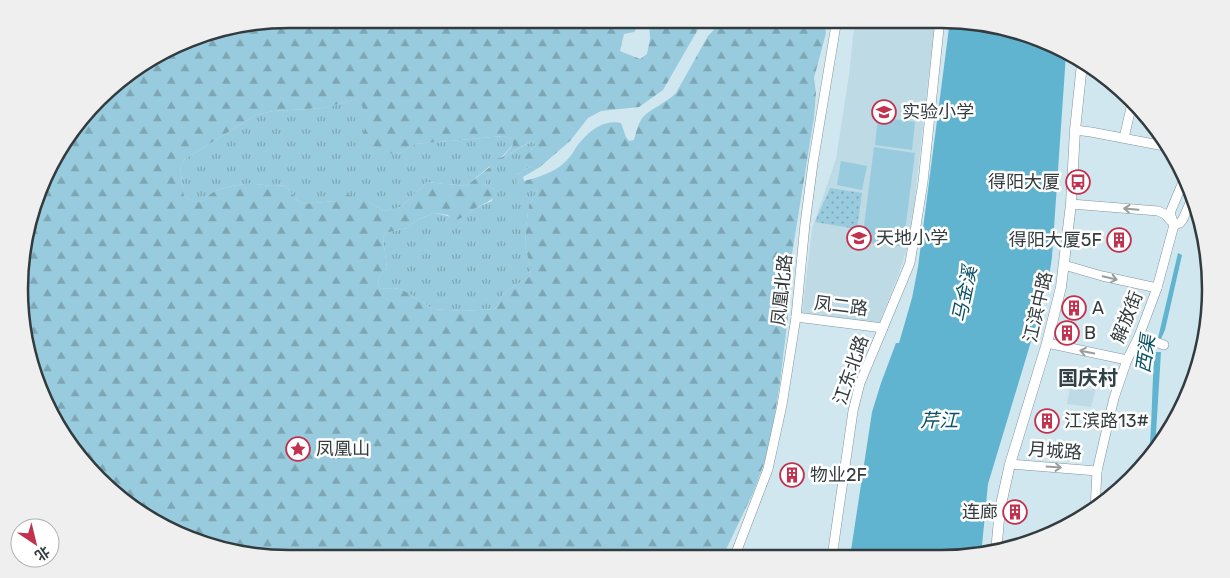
<svg xmlns="http://www.w3.org/2000/svg" width="1230" height="578" viewBox="0 0 1230 578" font-family="Rubik,'Noto Sans SC',sans-serif">
	<defs>
		<pattern id="grass-tufts" width="24" height="20" patternUnits="userSpaceOnUse" patternTransform="scale(1.25)"><rect width="24" height="20" fill="#98cbdd"/><path d="M3 7l-1-3M5 7V3M7 7l1-3M15 17l-1-3M17 17v-4M19 17l1-3" fill="none" stroke="#7da6b5"/></pattern>
		<pattern id="forest-firs" width="22" height="20" patternUnits="userSpaceOnUse" patternTransform="scale(1.25)"><rect width="22" height="20" fill="#98cbdd"/><path d="M5 1l3.5 6h-7zM16 11l3.5 6h-7z" fill="#7da6b5"/></pattern>
		<pattern id="park-dots" width="8" height="8" patternUnits="userSpaceOnUse" patternTransform="scale(1.25)"><rect width="8" height="8" fill="#98cbdd"/><path d="M2 2h.1M6 6h.1" fill="none" stroke="#7da6b5" stroke-width="1.8" stroke-linecap="round"/></pattern>
	</defs>
	<rect width="100%" height="100%" fill="#d1e7ef"/>
	<g fill="#bddae5">
		<path d="M855,19H935L914,206L907,248L898,276L879,323L802,313L812,229L836,159L849,75Z"/>
		<path d="M1097,367L1101,368L1091,407L1067,404L1070,388L1092,390Z"/>
	</g>
	<g fill="url(#grass-tufts)">
		<path d="M357,99L398,154L415,144L504,136L513,140V145C507,150 504,157 497,160L466,186L427,182L401,207L384,211L367,201H336L302,204C294,199 291,190 284,185C268,188 267,184 253,184C243,183 228,187 218,190C201,196 206,210 184,196L180,167L185,159L256,115L274,111L323,108Z"/>
		<path d="M533,141L536,145L531,150V166L517,175L520,188H535L537,191L529,205L526,227L525,247L531,268L530,276L504,293L498,305L494,309L462,311L433,309L403,290L393,288L381,289L378,285L379,277L387,268L383,238L385,233L407,228L418,219L435,213L460,219L474,209L492,201L494,189L485,185C489,163 515,150 533,141Z"/>
	</g>
	<path fill="url(#forest-firs)" fill-rule="evenodd" d="M289,19H636L638,27L634,32L624,34L620,51L640,59L647,54L650,39L649,21L650,19H704L663,90L639,107L601,111L588,118L570,141L540,167L523,177L524,181C539,177 554,173 566,161C573,155 576,145 583,139C593,128 606,120 621,123L626,137L629,141L634,140C636,133 638,123 643,117C652,108 666,103 676,93L708,36L724,19H824L826,33L814,78L816,93L814,117L792,254L788,316L780,382L769,450L753,493L722,558L289,559L185,539L111,492L47,409L21,324L24,236L64,139L124,75L202,33ZM357,99L368,115L363,136L369,146L383,153L398,154L415,144L504,136L513,140V145L503,157L491,160L490,167L466,186L427,182L401,207L384,211L367,201L342,193L338,196L336,201L302,204C294,199 291,190 284,185C268,188 267,184 253,184C243,183 228,187 218,190C201,196 206,210 184,196L180,167L185,159L256,115L274,111L323,108ZM533,141L536,145L519,163L521,165L530,162L531,166L517,175L516,183L519,188H535L537,191L529,205L526,227L525,247L531,268L530,276L504,293L498,305L494,309L462,311L433,309L403,290L393,288L381,289L378,285L379,277L387,268L383,238L385,233L407,228L418,219L435,213L448,215L453,221C462,219 467,214 474,209C484,204 491,201 498,193L494,189L485,185C489,164 515,149 533,141Z"/>
	<path fill="url(#park-dots)" d="M830,188L862,193L857,229L815,222Z"/>
	<g fill="#98cbdd">
		<path d="M878,117L915,122L912,150L875,145Z"/>
		<path d="M874,147L915,153L903,247L862,242Z"/>
		<path d="M841,161L867,166L862,190L837,185Z"/>
	</g>
	<g fill="#60b4cf">
		<path d="M950,20L1045,39L1066,54L1052,257L1048,285L988,484L981,556L850,557L872,412L881,383L896,343H899L912,298L918,267Z"/>
		<path d="M1178,253L1182,255L1165,330L1161,339L1158,338Z"/>
		<path d="M1155,352H1161L1155,450V454L1148,461C1153,425 1151,388 1155,352Z"/>
	</g>
	<g fill="none" stroke-linecap="round" stroke-linejoin="round">
		<g stroke="#81949c" stroke-width="10">
			<g id="minor">
				<path d="M1075,130L1091,132L1164,146"/>
				<path d="M1124,138L1133,99"/>
				<path d="M1071,204L1158,211L1165,214L1171,221"/>
				<path d="M1174,225L1180,223L1183,219L1193,196"/>
				<path d="M1064,265L1102,276L1157,288"/>
				<path d="M796,317L883,328"/>
				<path d="M1139,336L1164,345"/>
				<path d="M1047,343L1127,360"/>
				<path d="M1010,464L1097,471"/>
				<path d="M1095,510L1097,471L1114,398L1127,360L1139,336L1157,288L1174,225L1170,213L1185,177"/>
				<path d="M832,557L853,411L860,383L910,263L923,182L940,19"/>
				<path d="M734,558L768,469L782,405L796,317L805,224L813,163L837,19"/>
			</g>
		</g>
		<g stroke="#81949c" stroke-width="11">
			<path id="major" d="M996,552L1000,509L1010,464L1047,343L1061,287L1071,204L1075,130L1082,64"/>
		</g>
		<use href="#minor" stroke="#fff" stroke-width="9"/>
		<use href="#major" stroke="#fff" stroke-width="10"/>
	</g>
	<defs><path id="oneway-shaft" d="M-6 0H5M1.5-3L5.5 0L1.5 3" fill="none" stroke-width="1.6" stroke-linecap="round" stroke-linejoin="round" transform="scale(1.25)"/></defs>
	<g stroke="#989d9e">
		<use href="#oneway-shaft" transform="translate(1131 209) rotate(-175)"/>
		<use href="#oneway-shaft" transform="translate(1110 278) rotate(13)"/>
		<use href="#oneway-shaft" transform="translate(1087 352) rotate(-169)"/>
		<use href="#oneway-shaft" transform="translate(1054 467) rotate(4)"/>
	</g>
	<defs>
		<g id="school-ring" transform="scale(1.25)"><circle r="9.5" fill="#fff" stroke="#c2314d" stroke-width="1.5"/><path d="M0-5L7-2L0 1L-7-2ZM-4 1L0 2.5L4 1V4Q0 6-4 4Z" fill="#c2314d"/></g>
		<g id="bus-ring" transform="scale(1.25)"><circle r="9.5" fill="#fff" stroke="#c2314d" stroke-width="1.5"/><path d="M-5-6H5V4H4V6H2V4H-2V6H-4V4H-5ZM-3.5-4V0h7V-4ZM-3.5 1.2v1.5H-2V1.2ZM2 1.2v1.5H3.5V1.2Z" fill="#c2314d"/></g>
		<g id="building-ring" transform="scale(1.25)"><circle r="9.5" fill="#fff" stroke="#c2314d" stroke-width="1.5"/><path d="M-4-6H4V6H1V3H-1V6H-4ZM-2.5-4.3h1.7v1.8h-1.7ZM.8-4.3h1.7v1.8H.8ZM-2.5-1h1.7V.8h-1.7ZM.8-1h1.7V.8H.8Z" fill="#c2314d"/></g>
		<g id="sight-ring" transform="scale(1.25)"><circle r="9.5" fill="#fff" stroke="#c2314d" stroke-width="1.5"/><path d="M0-6L1.8-2.2L6-1.7L2.9 1.2L3.7 5.4L0 3.3L-3.7 5.4L-2.9 1.2L-6-1.7L-1.8-2.2Z" fill="#c2314d"/></g>
	</defs>
	<g fill-rule="evenodd">
		<use href="#school-ring" x="884" y="112"/>
		<use href="#bus-ring" x="1078" y="182"/>
		<use href="#school-ring" x="859" y="238"/>
		<use href="#building-ring" x="1119" y="240"/>
		<use href="#building-ring" x="1074" y="308"/>
		<use href="#building-ring" x="1067" y="333"/>
		<use href="#building-ring" x="1047" y="421"/>
		<use href="#sight-ring" x="298" y="449"/>
		<use href="#building-ring" x="792" y="475"/>
		<use href="#building-ring" x="1015" y="512"/>
	</g>
	<g text-anchor="middle" stroke-width="5" stroke-linejoin="round" paint-order="stroke">
		<g font-size="18" fill="#323b3e" stroke="#fff" text-anchor="start">
			<text x="902" y="118">实验小学</text>
			<text x="1060" y="188" text-anchor="end">得阳大厦</text>
			<text x="876" y="244">天地小学</text>
			<text x="1102" y="246" text-anchor="end">得阳大厦5F</text>
			<text x="1092" y="314">A</text>
			<text x="1084" y="339">B</text>
			<text x="1064" y="427">江滨路13#</text>
			<text x="316" y="455">凤凰山</text>
			<text x="810" y="481">物业2F</text>
			<text x="998" y="518" text-anchor="end">连廊</text>
		</g>
		<g font-size="18" fill="#323b3e" stroke="#fff">
			<text transform="translate(782 290) rotate(-84)" y="6">凤凰北路</text>
			<text transform="translate(841 306) rotate(7)" y="6">凤二路</text>
			<text transform="translate(1038 307) rotate(-77)" y="6">江滨中路</text>
			<text transform="translate(1127 317) rotate(-68)" y="6">解放街</text>
			<text transform="translate(851 370) rotate(-71)" y="6">江东北路</text>
			<text transform="translate(1055 451) rotate(4)" y="6">月城路</text>
		</g>
		<g font-size="19" font-style="italic" fill="#095266" stroke="#fff">
			<text transform="translate(964 294) rotate(-78)" y="7">马金溪</text>
			<text transform="translate(1145 354) rotate(-81)" y="7">西渠</text>
			<text x="939" y="427">芹江</text>
		</g>
		<g font-size="20" font-weight="bold" fill="#304248" stroke="#fff">
			<text x="1088" y="385">国庆村</text>
		</g>
	</g>
	<path d="M0 0H1230V578H0ZM289 28H941A261 261 0 0 1 1202 289V289A261 261 0 0 1 941 550H289A261 261 0 0 1 28 289V289A261 261 0 0 1 289 28Z" fill="#efeff0" fill-rule="evenodd"/>
	<path fill="none" stroke="#323b3e" stroke-width="2.5" d="M289 28H941A261 261 0 0 1 1202 289V289A261 261 0 0 1 941 550H289A261 261 0 0 1 28 289V289A261 261 0 0 1 289 28Z"/>
	<g transform="translate(35 543) rotate(145)"><circle r="24" fill="#ffffff" stroke="#adb1b2"/>
	<path d="M0-4L9 19L0 12L-9 19Z" fill="#c2314d"/>
	<text y="-8" font-size="14" font-weight="bold" text-anchor="middle" fill="#323b3e">北</text>
	</g>
</svg>
